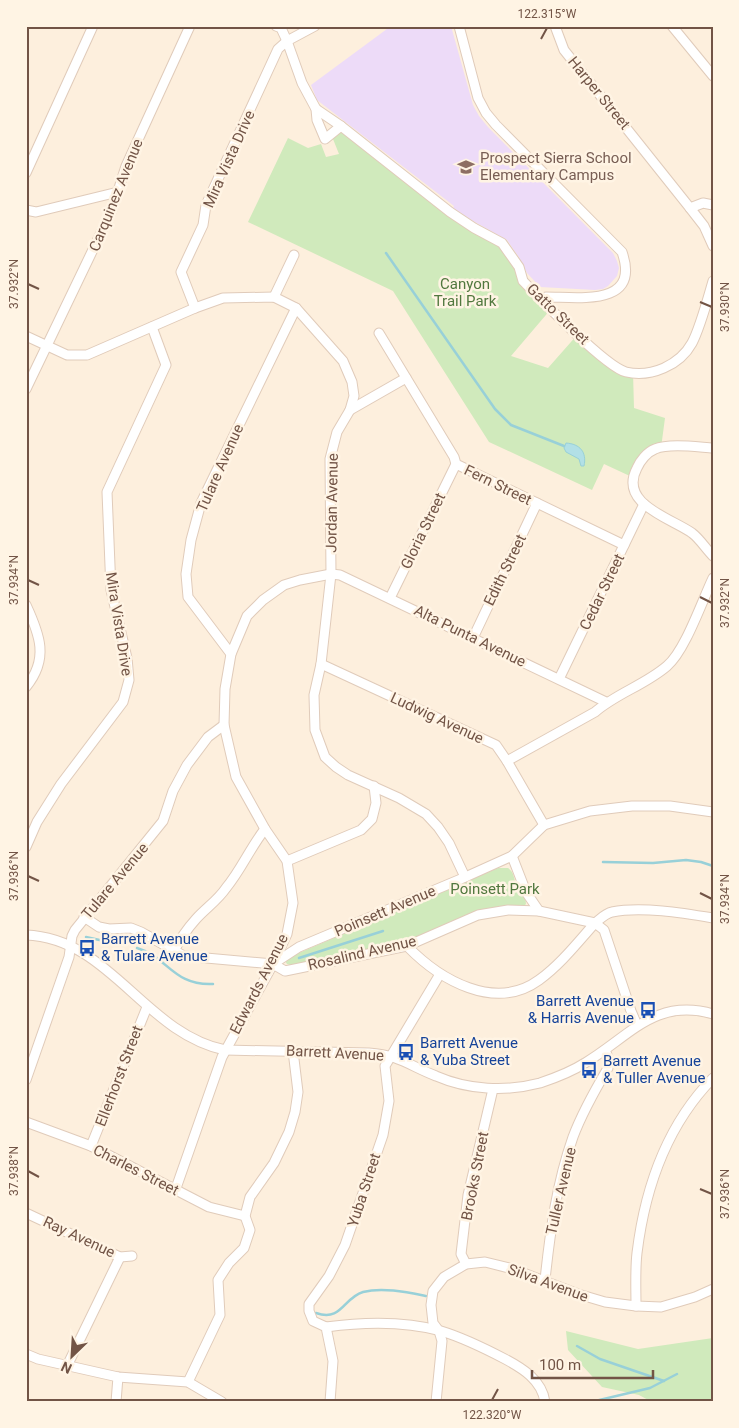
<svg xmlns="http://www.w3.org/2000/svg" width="739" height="1428" viewBox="0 0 739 1428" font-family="Roboto,sans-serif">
	<rect width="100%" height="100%" fill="#fdefdd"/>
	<path fill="#eddbf8" d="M391,26H451L473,105L479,116L488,127L613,253L617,261L619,268L617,276L608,286L603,289L595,290L540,287L527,273L518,256L507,240L473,221L453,208L454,206L317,100L311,85Z"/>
	<g fill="#d0eabc">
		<path d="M341,126L445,208L502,243L523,281L551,309L511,356L548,368L578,334L625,372H633L634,408L665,418L661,448L654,449L632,477L604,464L592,490L489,442L393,291L248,222L288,138L308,148L321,144L326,157L339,154L331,134Z"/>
		<path d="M498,868H508C515,873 513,878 517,886C521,893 526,896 526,904L524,906H509L405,942L290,965L287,964L285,961L286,959L301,952Z"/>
		<path d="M566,1331L638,1349L713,1338V1402H652L639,1395L602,1387L568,1350Z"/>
	</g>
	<path fill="#b2e0e6" stroke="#98d0d8" d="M566,443C580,444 587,452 584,466H581L579,459L566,452L564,448Z"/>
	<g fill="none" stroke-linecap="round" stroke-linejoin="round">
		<g stroke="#98d0d8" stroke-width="2.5">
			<path d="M386,253L495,409L511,425L564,446"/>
			<path d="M603,862L653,863L686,860L701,862L713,866"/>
			<path d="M86,937L104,941"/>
			<path d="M137,948C168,957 173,986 213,984"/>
			<path d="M299,958L383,931"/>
			<path d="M316,1313C342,1322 343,1298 363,1292C382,1287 406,1292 426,1296"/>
			<path d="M577,1346L600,1359L664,1381"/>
			<path d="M591,1402L650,1388L677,1374"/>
		</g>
		<g stroke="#e0cbba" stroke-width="11">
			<g id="minor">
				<path d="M276,26L281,28L287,41L315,26"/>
				<path d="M459,26L478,98L486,113L496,125L622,252C641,307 579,297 546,297L540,299"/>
				<path d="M555,26L564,50L690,208L703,203L713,205"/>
				<path d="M672,26L713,76"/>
				<path d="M316,109L341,126L450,212L474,228L502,243L519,267L523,281C540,299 606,367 626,372C651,378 680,365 692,343C700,328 708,298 713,281"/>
				<path d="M26,173L93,26"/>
				<path d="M690,208L704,226L713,246"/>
				<path d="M26,210L36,212L118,192"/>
				<path d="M274,297L294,255"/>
				<path d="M195,308L181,272L203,225L206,205L278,49L287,41L302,83L316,109L317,120L325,139L341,126"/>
				<path d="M379,333L454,457L456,464L624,545"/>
				<path d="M26,336L67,355H87L195,308L223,298L274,297L296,308L343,361L352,382L354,396L350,410L337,432L330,459L331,574L321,664L314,695L315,730L325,757L336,767L348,775L399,798L426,814L438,827L449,843L465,877"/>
				<path d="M26,389L112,210L126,166L190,26"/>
				<path d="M350,410L406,378"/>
				<path d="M713,448C697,447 669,443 655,449C647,452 640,461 637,468C618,504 671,518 692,533C700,539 706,549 713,556"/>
				<path d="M390,598L456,464"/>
				<path d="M26,605C40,635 49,659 26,687"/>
				<path d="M473,638L537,503"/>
				<path d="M231,654L188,597L186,574L191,540L201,503L296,308"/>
				<path d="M321,664L496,745L507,761L544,825"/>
				<path d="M559,679L644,504"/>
				<path d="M507,761L595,712C617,693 645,685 667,666C685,651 702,601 713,578"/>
				<path d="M26,847L37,822L61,784L123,702L129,680L127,658L111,590L107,492L166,365L152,327"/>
				<path d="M512,856L526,892L539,911"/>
				<path d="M287,861L361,830L372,819L376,803L374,786"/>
				<path d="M84,917L99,927L109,929L131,928L141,932L184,956L273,964L299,947L461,879L512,856L544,825L590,811L632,806H670L713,812"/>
				<path d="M26,935C110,938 144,1033 225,1050L369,1053C399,1055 410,1066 436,1076C468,1090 506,1092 540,1083C555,1078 571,1072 585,1063C629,1037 655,997 713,1014"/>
				<path d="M407,946C440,980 495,1012 539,980C561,964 578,942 595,923L604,930L631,1011L637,1025"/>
				<path d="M174,951C180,939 187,929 196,919C206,908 218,900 226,888C241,870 250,848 265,829"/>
				<path d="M273,964L285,971L407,946L478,915L508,910L539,911L595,923C600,919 606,913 612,912C641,906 683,913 713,918"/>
				<path d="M26,1080L69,957L72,936L75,930L163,821L173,791L187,765L208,737L224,725"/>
				<path d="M26,1122L91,1146L209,1207L245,1216"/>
				<path d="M91,1146L147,1007"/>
				<path d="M175,1191L222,1057L273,964L287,934L293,903L287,861L265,829L236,777L224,725L225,689L231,654L247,616L263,600L284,585L300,580L331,574L340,575L606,702"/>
				<path d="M26,1213L120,1257L132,1256"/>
				<path d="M466,1264L461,1254L468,1195L493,1089"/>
				<path d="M545,1280C550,1232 557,1182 573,1137C582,1113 595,1090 608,1068L609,1060L605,1050"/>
				<path d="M636,1306C636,1289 635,1270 637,1253C645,1188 666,1126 713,1078"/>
				<path d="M326,1327C363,1322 405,1321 441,1331C464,1338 484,1348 505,1359C522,1368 542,1380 545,1402"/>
				<path d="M26,1354L38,1359L118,1377L188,1382L222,1402"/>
				<path d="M67,1366L120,1257"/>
				<path d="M188,1382L220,1315L218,1280L229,1263L244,1248L250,1230L245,1216L250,1197L274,1163L289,1132L295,1112L298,1092L293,1051"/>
				<path d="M116,1402L118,1377"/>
				<path d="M330,1402L333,1361L326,1327L313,1321L309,1311V1304L329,1276L345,1245L383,1135L389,1101L385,1066L440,974"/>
				<path d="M436,1402L442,1341L439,1331L433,1323L431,1305L433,1291L444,1277L466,1264L485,1262L513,1269L578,1294L605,1302L636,1306L661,1307L695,1297L713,1289"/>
			</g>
		</g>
		<use href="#minor" stroke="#fff" stroke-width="9"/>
	</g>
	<path fill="none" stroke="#725446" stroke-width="2" d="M541,39L547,28M28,284L39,289M700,302L712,307M28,580L39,585M700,597L712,603M28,876L39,881M700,893L712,899M28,1171L39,1177M700,1189L712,1194M492,1400L498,1389"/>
	<defs>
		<g id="school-bare" transform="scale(1.35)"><path d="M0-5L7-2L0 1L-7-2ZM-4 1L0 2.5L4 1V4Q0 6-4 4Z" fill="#8d6e63" stroke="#fff4e4" stroke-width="2.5" paint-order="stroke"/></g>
		<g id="bus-bare" transform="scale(1.35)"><path d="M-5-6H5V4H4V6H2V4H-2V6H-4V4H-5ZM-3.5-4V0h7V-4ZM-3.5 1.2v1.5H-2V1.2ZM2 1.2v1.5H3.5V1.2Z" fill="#1a4fb4" stroke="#fff4e4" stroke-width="2.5" paint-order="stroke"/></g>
	</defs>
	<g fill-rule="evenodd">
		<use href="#school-bare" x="466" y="167"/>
		<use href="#bus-bare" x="87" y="948"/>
		<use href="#bus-bare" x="648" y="1010"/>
		<use href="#bus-bare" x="406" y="1052"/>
		<use href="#bus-bare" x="589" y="1070"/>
	</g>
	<g text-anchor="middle" stroke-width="5" stroke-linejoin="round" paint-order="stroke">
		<g font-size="15" fill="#725446" stroke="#fff4e4">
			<text transform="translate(599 93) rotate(51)" y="5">Harper Street</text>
			<text transform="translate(229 159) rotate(-66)" y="5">Mira Vista Drive</text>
			<text transform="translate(116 195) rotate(-68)" y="5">Carquinez Avenue</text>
			<text transform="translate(558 314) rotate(44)" y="5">Gatto Street</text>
			<text transform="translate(220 468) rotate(-66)" y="5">Tulare Avenue</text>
			<text transform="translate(498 485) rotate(26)" y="5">Fern Street</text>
			<text transform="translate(332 503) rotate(-89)" y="5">Jordan Avenue</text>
			<text transform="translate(423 531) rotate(-64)" y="5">Gloria Street</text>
			<text transform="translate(505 570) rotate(-64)" y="5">Edith Street</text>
			<text transform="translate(602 592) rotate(-64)" y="5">Cedar Street</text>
			<text transform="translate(119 624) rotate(81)" y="5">Mira Vista Drive</text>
			<text transform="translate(470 636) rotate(26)" y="5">Alta Punta Avenue</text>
			<text transform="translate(437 718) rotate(25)" y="5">Ludwig Avenue</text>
			<text transform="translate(115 881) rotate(-50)" y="5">Tulare Avenue</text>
			<text transform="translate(385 911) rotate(-23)" y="5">Poinsett Avenue</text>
			<text transform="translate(362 953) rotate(-13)" y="5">Rosalind Avenue</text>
			<text transform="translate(259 984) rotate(-63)" y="5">Edwards Avenue</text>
			<text transform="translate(335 1053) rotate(3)" y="5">Barrett Avenue</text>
			<text transform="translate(119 1076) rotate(-69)" y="5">Ellerhorst Street</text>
			<text transform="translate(136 1170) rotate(27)" y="5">Charles Street</text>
			<text transform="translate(475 1176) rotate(-79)" y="5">Brooks Street</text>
			<text transform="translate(364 1190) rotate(-72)" y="5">Yuba Street</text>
			<text transform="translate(561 1191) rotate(-77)" y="5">Tuller Avenue</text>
			<text transform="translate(79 1237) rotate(25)" y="5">Ray Avenue</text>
			<text transform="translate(548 1283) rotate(20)" y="5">Silva Avenue</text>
		</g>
		<g font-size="15" fill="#785e54" stroke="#fff4e4" text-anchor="start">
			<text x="480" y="163">Prospect Sierra School<tspan x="480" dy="17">Elementary Campus</tspan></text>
		</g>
		<g font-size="15" fill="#51783e" stroke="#fff4e4">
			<text x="465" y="289">Canyon<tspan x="465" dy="17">Trail Park</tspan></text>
			<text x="495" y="894">Poinsett Park</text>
		</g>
		<g font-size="15" fill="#164399" stroke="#fff4e4" text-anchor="start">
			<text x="101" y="944">Barrett Avenue<tspan x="101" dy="17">&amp; Tulare Avenue</tspan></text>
			<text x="634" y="1006" text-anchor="end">Barrett Avenue<tspan x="634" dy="17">&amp; Harris Avenue</tspan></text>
			<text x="420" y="1048">Barrett Avenue<tspan x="420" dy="17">&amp; Yuba Street</tspan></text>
			<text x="603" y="1066">Barrett Avenue<tspan x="603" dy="17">&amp; Tuller Avenue</tspan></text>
		</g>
	</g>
	<rect width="739" height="1428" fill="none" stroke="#fff4e4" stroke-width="55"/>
	<g transform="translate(72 1356) rotate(205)" stroke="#fff4e4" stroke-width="4" paint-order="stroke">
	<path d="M0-4L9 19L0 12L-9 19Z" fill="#725446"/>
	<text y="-8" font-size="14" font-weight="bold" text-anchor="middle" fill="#725446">N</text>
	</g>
	<path d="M532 1370v8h121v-8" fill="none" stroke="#725446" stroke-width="2.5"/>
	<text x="539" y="1370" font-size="15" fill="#725446" stroke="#fff4e4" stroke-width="4" paint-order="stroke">100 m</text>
	<rect x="28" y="28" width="684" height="1372" fill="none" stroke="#725446" stroke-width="2"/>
	<g font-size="12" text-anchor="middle" fill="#725446">
		<text x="547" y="18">122.315°W</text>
		<text transform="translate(14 284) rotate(-90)" y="4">37.932°N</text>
		<text transform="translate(725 307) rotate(-90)" y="4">37.930°N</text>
		<text transform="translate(14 580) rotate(-90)" y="4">37.934°N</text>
		<text transform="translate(725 603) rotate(-90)" y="4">37.932°N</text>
		<text transform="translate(14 876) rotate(-90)" y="4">37.936°N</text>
		<text transform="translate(725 899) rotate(-90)" y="4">37.934°N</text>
		<text transform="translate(14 1171) rotate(-90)" y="4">37.938°N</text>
		<text transform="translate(725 1194) rotate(-90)" y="4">37.936°N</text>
		<text x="492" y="1419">122.320°W</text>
	</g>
</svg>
